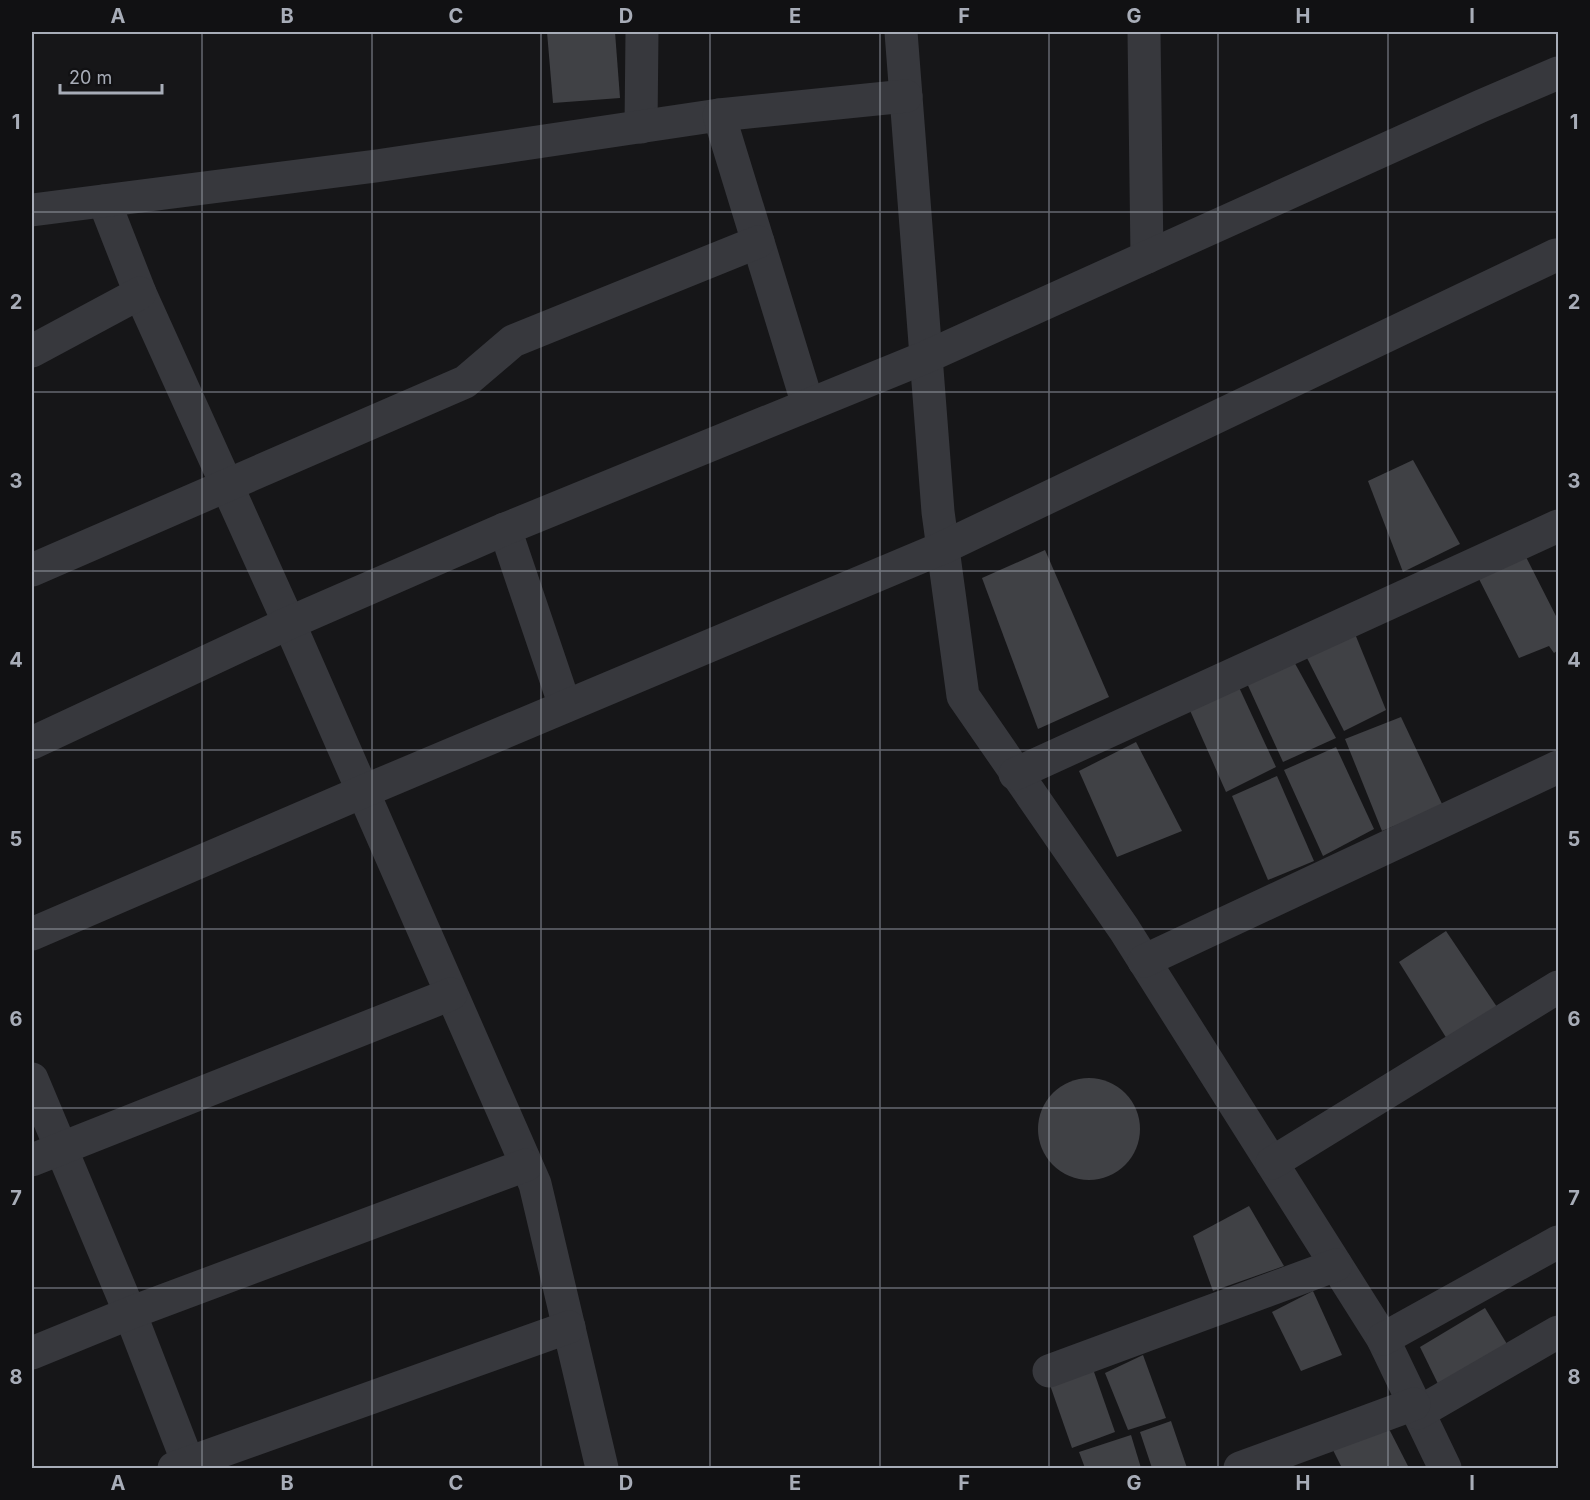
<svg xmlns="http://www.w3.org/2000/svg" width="1590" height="1500" viewBox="0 0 1590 1500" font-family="Inter,sans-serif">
	<rect width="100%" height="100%" fill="#161618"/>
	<g fill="#404145">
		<path d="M547,32H615L620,98L553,103Z"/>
		<path d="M1413,460L1460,544L1403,572L1368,481Z"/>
		<path d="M1045,550L1109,697L1038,729L982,578Z"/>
		<path d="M1526,557L1558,620V650L1554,653L1549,646L1519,658L1478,577Z"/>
		<path d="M1353,629L1386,710L1344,731L1306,656Z"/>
		<path d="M1292,658L1336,738L1283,762L1245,679Z"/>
		<path d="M1237,683L1276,767L1226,792L1188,706Z"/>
		<path d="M1401,717L1443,806L1382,831L1345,739Z"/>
		<path d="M1136,742L1182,831L1117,857L1079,771Z"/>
		<path d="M1336,747L1374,829L1323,856L1284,770Z"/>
		<path d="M1277,776L1314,861L1268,880L1232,796Z"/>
		<path d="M1446,931L1497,1007L1447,1039L1399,962Z"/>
		<circle cx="1089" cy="1129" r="51"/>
		<path d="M1249,1206L1284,1266L1213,1291L1193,1236Z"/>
		<path d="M1313,1291L1342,1355L1301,1371L1272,1312Z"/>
		<path d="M1485,1308L1510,1349L1441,1390L1420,1347Z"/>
		<path d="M1143,1355L1166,1418L1128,1430L1105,1373Z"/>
		<path d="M1093,1369L1115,1432L1072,1448L1050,1385Z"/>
		<path d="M1171,1421L1187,1468H1152L1140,1432Z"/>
		<path d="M1387,1425L1409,1468H1342L1333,1450Z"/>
		<path d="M1131,1435L1141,1468H1085L1079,1452Z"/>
	</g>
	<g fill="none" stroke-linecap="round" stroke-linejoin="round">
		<g stroke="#37383d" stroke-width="33">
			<path d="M901,32L938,512L963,696L1124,929L1383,1339L1445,1468"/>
			<path d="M1144,32L1147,257"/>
			<path d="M641,127L642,32"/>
			<path d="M104,201L140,293L289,623L535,1184L602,1468"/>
			<path d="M32,210L376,166L719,115"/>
			<path d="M32,351L140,293"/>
			<path d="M808,405L719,115L906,96"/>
			<path d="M505,529L565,706"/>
			<path d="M32,570L465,382L513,341L758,242"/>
			<path d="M32,743L289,623L505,529L926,357L1481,106L1558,73"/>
			<path d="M1015,774L1558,526"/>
			<path d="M32,934L362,792L942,548L1556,255"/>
			<path d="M1144,961L1558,767"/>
			<path d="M32,1079L130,1313L190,1468"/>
			<path d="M32,1160L451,994"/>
			<path d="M1272,1163L1558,987"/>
			<path d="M1383,1339L1558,1242"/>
			<path d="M32,1353L130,1313L526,1165"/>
			<path d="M1049,1371L1336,1265"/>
			<path d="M1418,1413L1558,1332"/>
			<path d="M174,1468L569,1327"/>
			<path d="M1240,1468L1414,1404"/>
		</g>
	</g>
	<path fill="none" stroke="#a8adb8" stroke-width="1.5" stroke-opacity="0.55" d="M202,32V1468M372,32V1468M541,32V1468M710,32V1468M880,32V1468M1049,32V1468M1218,32V1468M1388,32V1468M32,212H1558M32,392H1558M32,571H1558M32,750H1558M32,929H1558M32,1108H1558M32,1288H1558"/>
	<rect width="1590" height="1500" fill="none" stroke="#111113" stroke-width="66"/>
	<path d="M60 84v9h102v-9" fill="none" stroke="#a8adb8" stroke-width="3"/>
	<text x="69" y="84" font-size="18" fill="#a8adb8" stroke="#111113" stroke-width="4.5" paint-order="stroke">20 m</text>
	<rect x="33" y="33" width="1524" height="1434" fill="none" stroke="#a8adb8" stroke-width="2"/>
	<g font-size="20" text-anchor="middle" font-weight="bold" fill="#a8adb8">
		<text x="118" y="23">A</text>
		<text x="287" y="23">B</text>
		<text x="456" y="23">C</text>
		<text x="626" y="23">D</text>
		<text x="795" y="23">E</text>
		<text x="964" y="23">F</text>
		<text x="1134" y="23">G</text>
		<text x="1303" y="23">H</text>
		<text x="1472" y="23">I</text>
		<text x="16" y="129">1</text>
		<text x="1574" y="129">1</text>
		<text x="16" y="309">2</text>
		<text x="1574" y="309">2</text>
		<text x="16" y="488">3</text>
		<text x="1574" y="488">3</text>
		<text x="16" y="667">4</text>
		<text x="1574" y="667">4</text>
		<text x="16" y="846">5</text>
		<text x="1574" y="846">5</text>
		<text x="16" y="1026">6</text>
		<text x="1574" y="1026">6</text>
		<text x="16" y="1205">7</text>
		<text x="1574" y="1205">7</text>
		<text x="16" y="1384">8</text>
		<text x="1574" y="1384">8</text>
		<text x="118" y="1490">A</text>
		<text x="287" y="1490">B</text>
		<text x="456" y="1490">C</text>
		<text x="626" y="1490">D</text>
		<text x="795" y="1490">E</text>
		<text x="964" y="1490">F</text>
		<text x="1134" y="1490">G</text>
		<text x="1303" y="1490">H</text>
		<text x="1472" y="1490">I</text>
	</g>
</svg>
